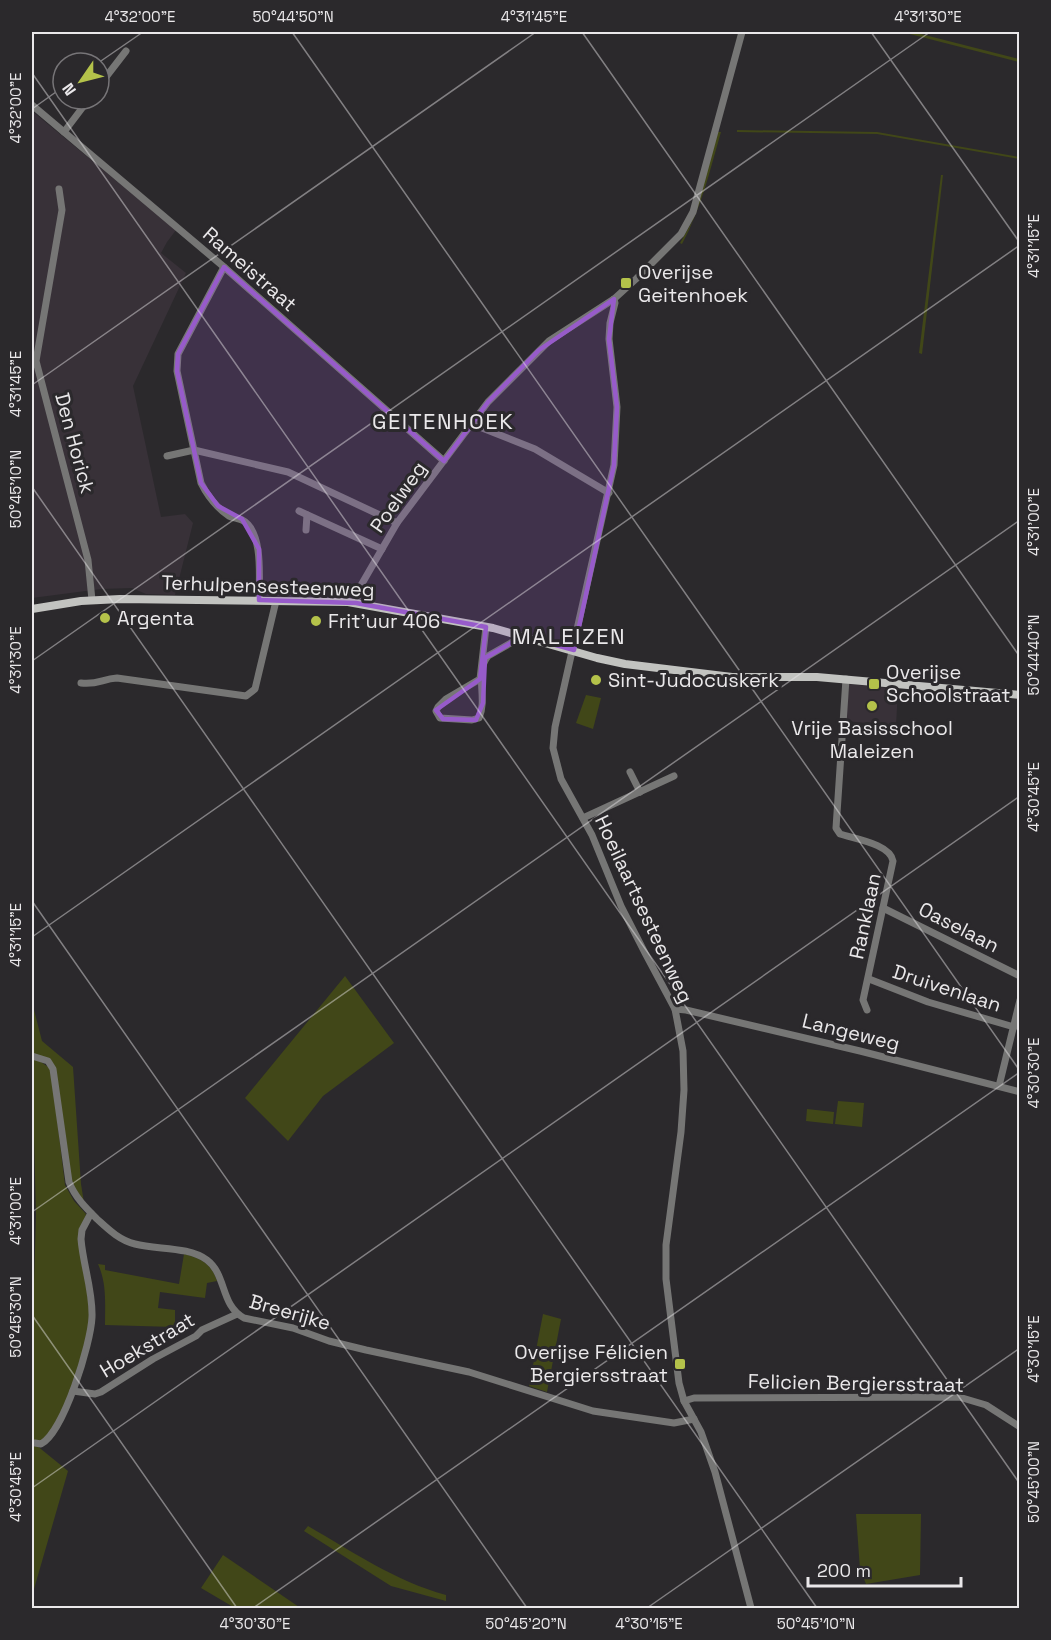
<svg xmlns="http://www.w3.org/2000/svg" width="1051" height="1640" viewBox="0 0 1051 1640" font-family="'Space Grotesk',sans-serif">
	<rect width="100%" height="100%" fill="#2b292c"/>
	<g fill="#383138">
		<path d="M32,111L176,230L167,242L161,253L186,273L133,386L161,517L185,514L193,523L175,595L146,594L132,588L101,589L32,598Z"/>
		<path d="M849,684L898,689L896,726L846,721Z"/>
	</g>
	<g fill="#414718">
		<path d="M902,32H913L1019,59V62Z"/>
		<path d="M737,130L877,132L1019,157V159L877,134L737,132Z"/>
		<path d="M718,132H721C710,170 701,209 682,244L680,243L692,222Z"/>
		<path d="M941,175H943L922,354L919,353Z"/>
		<path d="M586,695L601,698L593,729L576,723Z"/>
		<path d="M345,976L394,1043L323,1096L288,1141L245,1098Z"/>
		<path d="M32,1002L42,1041L73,1067L81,1184L84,1203L74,1189L70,1173L51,1060L32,1053Z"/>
		<path d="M32,1058L41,1062L51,1069L65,1185L74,1201L86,1214C74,1244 86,1275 89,1306C92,1334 67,1417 47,1437C44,1440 40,1443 36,1445L68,1471L32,1596V1353L36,1215Z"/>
		<path d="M838,1101L864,1103L862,1127L835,1124Z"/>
		<path d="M807,1109L834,1112L833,1124L806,1121Z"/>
		<path d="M184,1254C200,1258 212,1264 217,1281L207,1283L205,1298L160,1292L158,1308L175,1310V1327L105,1325C105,1304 107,1284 98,1264L105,1265V1270L179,1284Z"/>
		<path d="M543,1314L561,1319L547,1392L529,1386Z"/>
		<path d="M856,1514H921L920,1575L866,1584L860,1569Z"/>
		<path d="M308,1526C353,1552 395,1581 446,1595V1601L391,1586L304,1531Z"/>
		<path d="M223,1555L299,1607L235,1608L201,1588Z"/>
	</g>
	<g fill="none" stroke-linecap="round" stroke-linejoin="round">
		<g stroke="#767675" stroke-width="7">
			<path d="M99,86L126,51"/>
			<path d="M32,105L224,267L444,461"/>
			<path d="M64,132L89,99"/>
			<path d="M59,189L62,210L36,361L88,560L92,600"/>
			<path d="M224,267L178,354L177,371L201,483C207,495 217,508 229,516C233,518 238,518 242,520C264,531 259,580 259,600"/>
			<path d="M614,299L615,303L610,323L609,339L617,407L614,465L555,727L553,748L561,779L592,835L621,906L645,953L675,1009L683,1051L684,1090L681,1132L666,1245V1279L679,1383L684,1401L701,1432L715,1472L751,1608"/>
			<path d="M472,424L535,449L609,493"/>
			<path d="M167,456L194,450L288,472L397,523"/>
			<path d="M299,511L382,549"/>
			<path d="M306,530L307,515"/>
			<path d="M356,603L360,587L397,523L488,402L549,341L614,299L636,279L681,234L693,212L742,32"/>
			<path d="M486,627L480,679L446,699L438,707L436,711L440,718L472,720L479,718C488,698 474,673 488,656L523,636"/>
			<path d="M846,679L836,828L840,834C855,839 890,844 893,861L863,1000L867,1010"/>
			<path d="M81,683C98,685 102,679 117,678L246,696L255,689L276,601"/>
			<path d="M630,772L640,792"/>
			<path d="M583,818L674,776"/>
			<path d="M883,908L1020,976"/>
			<path d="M869,979L928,1002L1014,1027"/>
			<path d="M675,1009L686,1010L860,1051L1020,1092"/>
			<path d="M32,1056L48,1061L53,1069L69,1182C75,1197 85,1207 97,1219C108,1229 119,1240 135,1244C157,1250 188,1246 207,1260C227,1275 220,1305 244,1318L293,1328L329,1341L366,1350L469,1372L593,1411L674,1423L694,1419"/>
			<path d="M999,1086L1020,1000"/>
			<path d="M73,1391L95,1394L101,1392L153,1359L196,1336L202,1330L237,1314"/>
			<path d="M684,1401L694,1398L959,1397L986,1405L1020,1427"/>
			<path d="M35,1443L41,1444C64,1432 91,1343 92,1317C93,1291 83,1265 81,1239L82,1230L91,1213"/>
		</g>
		<path stroke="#c2c3c0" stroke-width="8" d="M32,609L81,601L120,599L348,602L493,628L597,658L625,664L732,677H817L1020,695"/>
	</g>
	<path fill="#975bca" fill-opacity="0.2" stroke="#975bca" stroke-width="4.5" stroke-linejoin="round" d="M224,267L444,461L488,402L539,350L614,299L609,339L617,407L614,465L574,650L523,636L485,658L483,703L476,720L443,719L436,710L480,679L486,627L356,603L259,600V549L242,519L218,506L201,483L177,371L178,354Z"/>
	<path fill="none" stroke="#eae8ea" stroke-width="1.5" stroke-opacity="0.45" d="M292,32L1020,1071M582,32L1020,657M871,32L1020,243M98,63L143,32M32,73L1020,1484M32,109L63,87M32,385L536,32M32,487L817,1608M32,661L930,32M32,901L527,1608M32,937L1020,245M32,1212L1020,520M32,1315L237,1608M32,1488L1020,796M253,1608L1020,1072M647,1608L1020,1348"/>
	<g fill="#b4c24a" stroke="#2b292c" stroke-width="2">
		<rect x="620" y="277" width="12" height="12" rx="3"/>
		<circle cx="105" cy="618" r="6"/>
		<circle cx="316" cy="621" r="6"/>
		<circle cx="596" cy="680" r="6"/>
		<rect x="868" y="678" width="12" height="12" rx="3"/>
		<circle cx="872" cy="706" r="6"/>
		<rect x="674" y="1358" width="12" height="12" rx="3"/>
	</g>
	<g text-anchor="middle" stroke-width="6" stroke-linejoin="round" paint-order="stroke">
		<g font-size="20" fill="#eae8ea" stroke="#2b292c">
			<text transform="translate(250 269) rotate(41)" y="7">Rameistraat</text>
			<text transform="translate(75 443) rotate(75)" y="7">Den Horick</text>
			<text transform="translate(398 497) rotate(-55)" y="7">Poelweg</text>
			<text transform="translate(268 586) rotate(2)" y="7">Terhulpensesteenweg</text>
			<text transform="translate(644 909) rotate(65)" y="7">Hoeilaartsesteenweg</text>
			<text transform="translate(865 916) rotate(-78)" y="7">Ranklaan</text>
			<text transform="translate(959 927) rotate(27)" y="7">Oaselaan</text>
			<text transform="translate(947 988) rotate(18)" y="7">Druivenlaan</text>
			<text transform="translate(851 1032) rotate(14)" y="7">Langeweg</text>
			<text transform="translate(290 1312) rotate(16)" y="7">Breerijke</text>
			<text transform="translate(147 1345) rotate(-31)" y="7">Hoekstraat</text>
			<text transform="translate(856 1383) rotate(1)" y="7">Felicien Bergiersstraat</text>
		</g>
		<g font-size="20" fill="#eae8ea" stroke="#2b292c" text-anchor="start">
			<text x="638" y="279">Overijse<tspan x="638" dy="23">Geitenhoek</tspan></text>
			<text x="117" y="625">Argenta</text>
			<text x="328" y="628">Frit'uur 406</text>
			<text x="886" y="679">Overijse<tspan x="886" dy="23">Schoolstraat</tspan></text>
			<text x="608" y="687">Sint-Judocuskerk</text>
			<text x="872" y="735" text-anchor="middle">Vrije Basisschool<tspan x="872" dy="23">Maleizen</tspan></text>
			<text x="668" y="1359" text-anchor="end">Overijse Félicien<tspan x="668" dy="23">Bergiersstraat</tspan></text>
		</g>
		<g font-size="22" letter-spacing="1.5" fill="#eae8ea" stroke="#2b292c">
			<text x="443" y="429">GEITENHOEK</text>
			<text x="569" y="644">MALEIZEN</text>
		</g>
	</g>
	<rect width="1051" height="1640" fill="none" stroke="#2b292c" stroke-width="66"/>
	<g transform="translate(81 81) rotate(235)"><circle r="28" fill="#2b292c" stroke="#777578" stroke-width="1.5"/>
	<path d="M0-4.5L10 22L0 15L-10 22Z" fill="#b4c24a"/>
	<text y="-9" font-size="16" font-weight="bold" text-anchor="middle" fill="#eae8ea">N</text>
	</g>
	<path d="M808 1577v9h153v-9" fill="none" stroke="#eae8ea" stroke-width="3"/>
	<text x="817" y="1577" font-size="18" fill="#eae8ea" stroke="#2b292c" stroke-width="4.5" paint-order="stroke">200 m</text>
	<rect x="33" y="33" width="985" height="1574" fill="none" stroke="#eae8ea" stroke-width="2"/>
	<g font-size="15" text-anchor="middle" fill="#eae8ea">
		<text x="140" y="22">4°32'00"E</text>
		<text x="293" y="22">50°44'50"N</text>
		<text x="534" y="22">4°31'45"E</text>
		<text x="928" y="22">4°31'30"E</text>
		<text transform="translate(16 108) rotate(-90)" y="5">4°32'00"E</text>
		<text transform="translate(1034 246) rotate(-90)" y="5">4°31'15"E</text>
		<text transform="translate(16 384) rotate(-90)" y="5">4°31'45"E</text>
		<text transform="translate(16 489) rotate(-90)" y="5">50°45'10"N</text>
		<text transform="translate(1034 522) rotate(-90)" y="5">4°31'00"E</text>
		<text transform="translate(1034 655) rotate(-90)" y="5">50°44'40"N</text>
		<text transform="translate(16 660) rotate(-90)" y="5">4°31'30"E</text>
		<text transform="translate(1034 797) rotate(-90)" y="5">4°30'45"E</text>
		<text transform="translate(16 935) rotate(-90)" y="5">4°31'15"E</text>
		<text transform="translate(1034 1073) rotate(-90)" y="5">4°30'30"E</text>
		<text transform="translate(16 1211) rotate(-90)" y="5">4°31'00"E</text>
		<text transform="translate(16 1317) rotate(-90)" y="5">50°45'30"N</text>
		<text transform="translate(1034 1349) rotate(-90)" y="5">4°30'15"E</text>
		<text transform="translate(1034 1482) rotate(-90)" y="5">50°45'00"N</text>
		<text transform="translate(16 1487) rotate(-90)" y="5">4°30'45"E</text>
		<text x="255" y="1629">4°30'30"E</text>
		<text x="526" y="1629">50°45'20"N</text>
		<text x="649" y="1629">4°30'15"E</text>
		<text x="816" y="1629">50°45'10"N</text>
	</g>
</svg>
